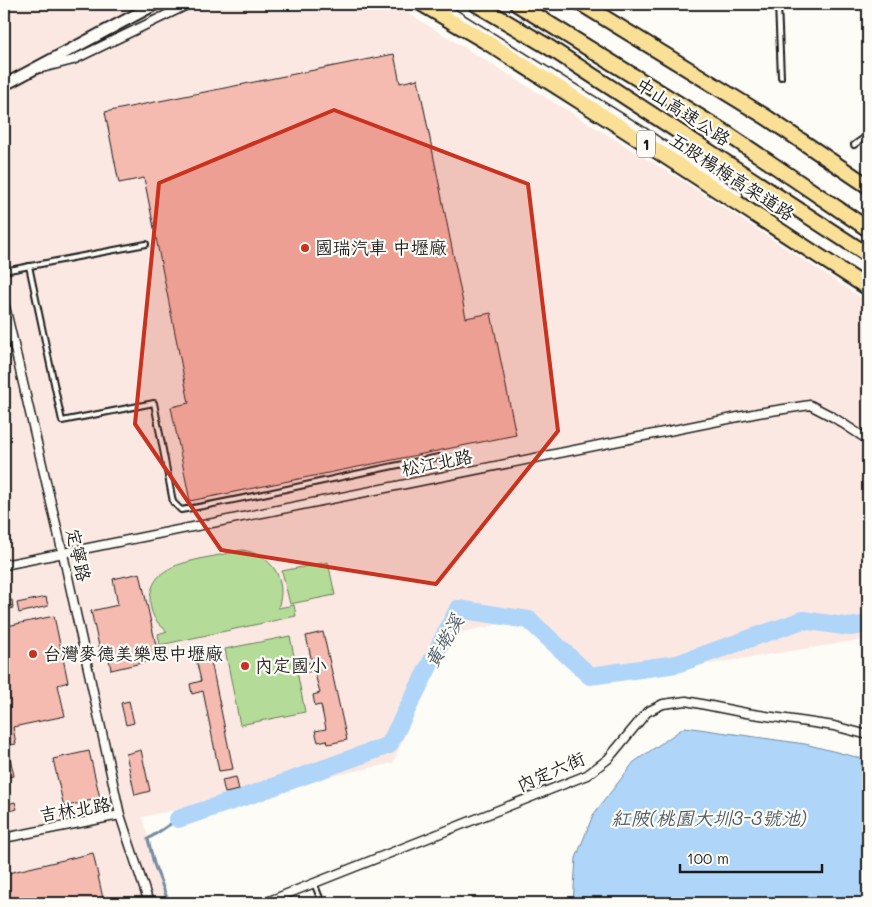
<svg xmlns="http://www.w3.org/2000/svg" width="872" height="907" viewBox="0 0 872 907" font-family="Mali,'LXGW WenKai TC',sans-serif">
	<rect width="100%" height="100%" fill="#fdfcf7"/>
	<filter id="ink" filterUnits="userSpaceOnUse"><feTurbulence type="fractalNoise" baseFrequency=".02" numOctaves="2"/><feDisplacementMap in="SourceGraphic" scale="10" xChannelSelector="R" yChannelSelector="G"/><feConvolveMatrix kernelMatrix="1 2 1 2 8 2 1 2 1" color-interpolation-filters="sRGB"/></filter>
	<g filter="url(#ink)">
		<path fill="#fbe8e2" d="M4,4H393L678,178L868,302V639L607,680L534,617L448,635L393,763L142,817L168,903H4Z"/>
		<g fill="#b4dc98" stroke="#687c5a">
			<path d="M242,550C272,554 288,580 278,608L294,605L296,616L160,645L158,634L167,631C156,623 150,614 150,599C152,568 179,564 204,558C216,556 229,553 242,550Z"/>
			<path d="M328,562L335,595L290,604L282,571Z"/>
			<path d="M290,636L305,712L240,725L225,649Z"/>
		</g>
		<path fill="#afd5f9" stroke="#748ba1" d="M685,727L805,744L868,760V903H573L576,858L593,815L634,762Z"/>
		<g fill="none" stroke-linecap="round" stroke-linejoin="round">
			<path stroke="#748ba1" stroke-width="3" d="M169,903L154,864L148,839L178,819"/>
			<path stroke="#afd5f9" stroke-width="18" d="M178,819L253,794L389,745L458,609L529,620L590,676L677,664L803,620L850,627L868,624"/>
		</g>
		<g fill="#f6bbb0" stroke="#1c1c1c">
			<path d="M394,54L400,83L418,79L466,318L491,313L516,435L190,501L171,407L189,403L144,178L119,183L105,112Z"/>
			<path d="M140,573L159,659L111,670L109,658L102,659L91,611L118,605L113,579Z"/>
			<path d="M46,597L48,606L19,613L17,603Z"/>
			<path d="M12,600L13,608L4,610V602Z"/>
			<path d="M54,616L68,682L58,685L65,716L13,727L16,744L4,746V619H6L7,626Z"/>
			<path d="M323,632L347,740L328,744L327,740L318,742L315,731L326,729L321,705L315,706L313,695L320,693L314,670L305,673L303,664L312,662L306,636Z"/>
			<path d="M210,656L233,769L219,771L203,691L192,694L190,684L201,681L196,659Z"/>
			<path d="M129,701L134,723L126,725L121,703Z"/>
			<path d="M141,750L150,791L135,795L126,754Z"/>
			<path d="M89,751L100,798L64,807L53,759Z"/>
			<path d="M9,753L14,776L6,777L4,766V754Z"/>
			<path d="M236,777L239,790L225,793L222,780Z"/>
			<path d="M15,802L17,809L4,813V805Z"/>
			<path d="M93,853L104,903H4V874Z"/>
		</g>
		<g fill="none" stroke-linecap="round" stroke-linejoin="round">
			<g stroke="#1c1c1c" stroke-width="8">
				<g id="service">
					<path d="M778,4L781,77"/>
					<path d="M854,145L868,135"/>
					<path d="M29,266L62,421L154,403L173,502L181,510C268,495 353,473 439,457"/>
					<path d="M4,271L146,244"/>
					<path d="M4,515V524"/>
					<path d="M314,883L322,903"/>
				</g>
			</g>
			<g stroke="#1c1c1c" stroke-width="11">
				<g id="minor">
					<path d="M438,4L645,133L738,195"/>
					<path d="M42,68L73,60L189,4"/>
					<path d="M4,302L63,554L120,815L149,903"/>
					<path d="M4,565L758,413L810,405L833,417L868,440"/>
					<path d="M4,838L120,815"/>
					<path d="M264,903L587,775L608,759L647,712L663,704L686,701L746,713L834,726L868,735"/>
				</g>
			</g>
			<g stroke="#1c1c1c" stroke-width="14">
				<path id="tertiary" d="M4,85L156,4"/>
			</g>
			<g stroke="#1c1c1c" stroke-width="18">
				<g id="motorway">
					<path d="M422,4L485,41L608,119L868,288"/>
					<path d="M476,4L547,46L868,255"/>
					<path d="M517,4L729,135L868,229"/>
					<path d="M582,4L766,117L868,186"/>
				</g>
			</g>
			<use href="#service" stroke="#fdfcf7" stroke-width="4"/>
			<use href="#minor" stroke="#fdfcf7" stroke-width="8"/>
			<use href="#tertiary" stroke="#fdfcf7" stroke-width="10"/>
			<use href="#motorway" stroke="#fadf96" stroke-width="14"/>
		</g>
	</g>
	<path fill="#c8321e" fill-opacity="0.2" stroke="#c8321e" stroke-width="4" stroke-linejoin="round" d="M334,110L528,184L558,431L436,584L221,550L135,424L159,183Z"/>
	<g fill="#c8321e" stroke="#fdfcf7" stroke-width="2">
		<circle cx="305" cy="248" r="5"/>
		<circle cx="33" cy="654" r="5"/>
		<circle cx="245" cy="666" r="5"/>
	</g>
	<g text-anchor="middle" stroke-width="4.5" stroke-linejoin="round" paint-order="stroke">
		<rect fill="#fdfcf7" stroke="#605f5e" stroke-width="1" x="637" y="130.5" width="18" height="27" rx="4"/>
		<g font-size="16" font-weight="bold" fill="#1c1c1c">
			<text x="646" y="150">1</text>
		</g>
		<g font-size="18" fill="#1c1c1c" stroke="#fdfcf7">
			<text transform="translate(683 112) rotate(33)" y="6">中山高速公路</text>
			<text transform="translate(732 177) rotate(33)" y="6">五股楊梅高架道路</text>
			<text transform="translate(437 463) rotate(-11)" y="6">松江北路</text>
			<text transform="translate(78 555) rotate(77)" y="6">定寧路</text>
			<text transform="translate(551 772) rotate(-24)" y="6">內定六街</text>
			<text transform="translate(75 810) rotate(-9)" y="6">吉林北路</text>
		</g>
		<g font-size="18" fill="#1c1c1c" stroke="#fdfcf7" text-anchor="start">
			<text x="315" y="254">國瑞汽車 中壢廠</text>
			<text x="43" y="660">台灣麥德美樂思中壢廠</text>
			<text x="255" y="672">內定國小</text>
		</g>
		<g font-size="19" font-style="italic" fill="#4f5d69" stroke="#fdfcf7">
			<text transform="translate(444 641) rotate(-60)" y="7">黃墘溪</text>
			<text x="709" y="825">紅陂(桃園大圳3-3號池)</text>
		</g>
	</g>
	<rect width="872" height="907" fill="none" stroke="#fdfcf7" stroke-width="20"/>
	<rect x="10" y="10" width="852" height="887" fill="none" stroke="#1c1c1c" stroke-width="2" filter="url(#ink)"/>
	<path d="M680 864v8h142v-8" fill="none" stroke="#1c1c1c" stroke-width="2.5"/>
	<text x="687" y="864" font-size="15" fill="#1c1c1c" stroke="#fdfcf7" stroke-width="4" paint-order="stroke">100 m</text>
</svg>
